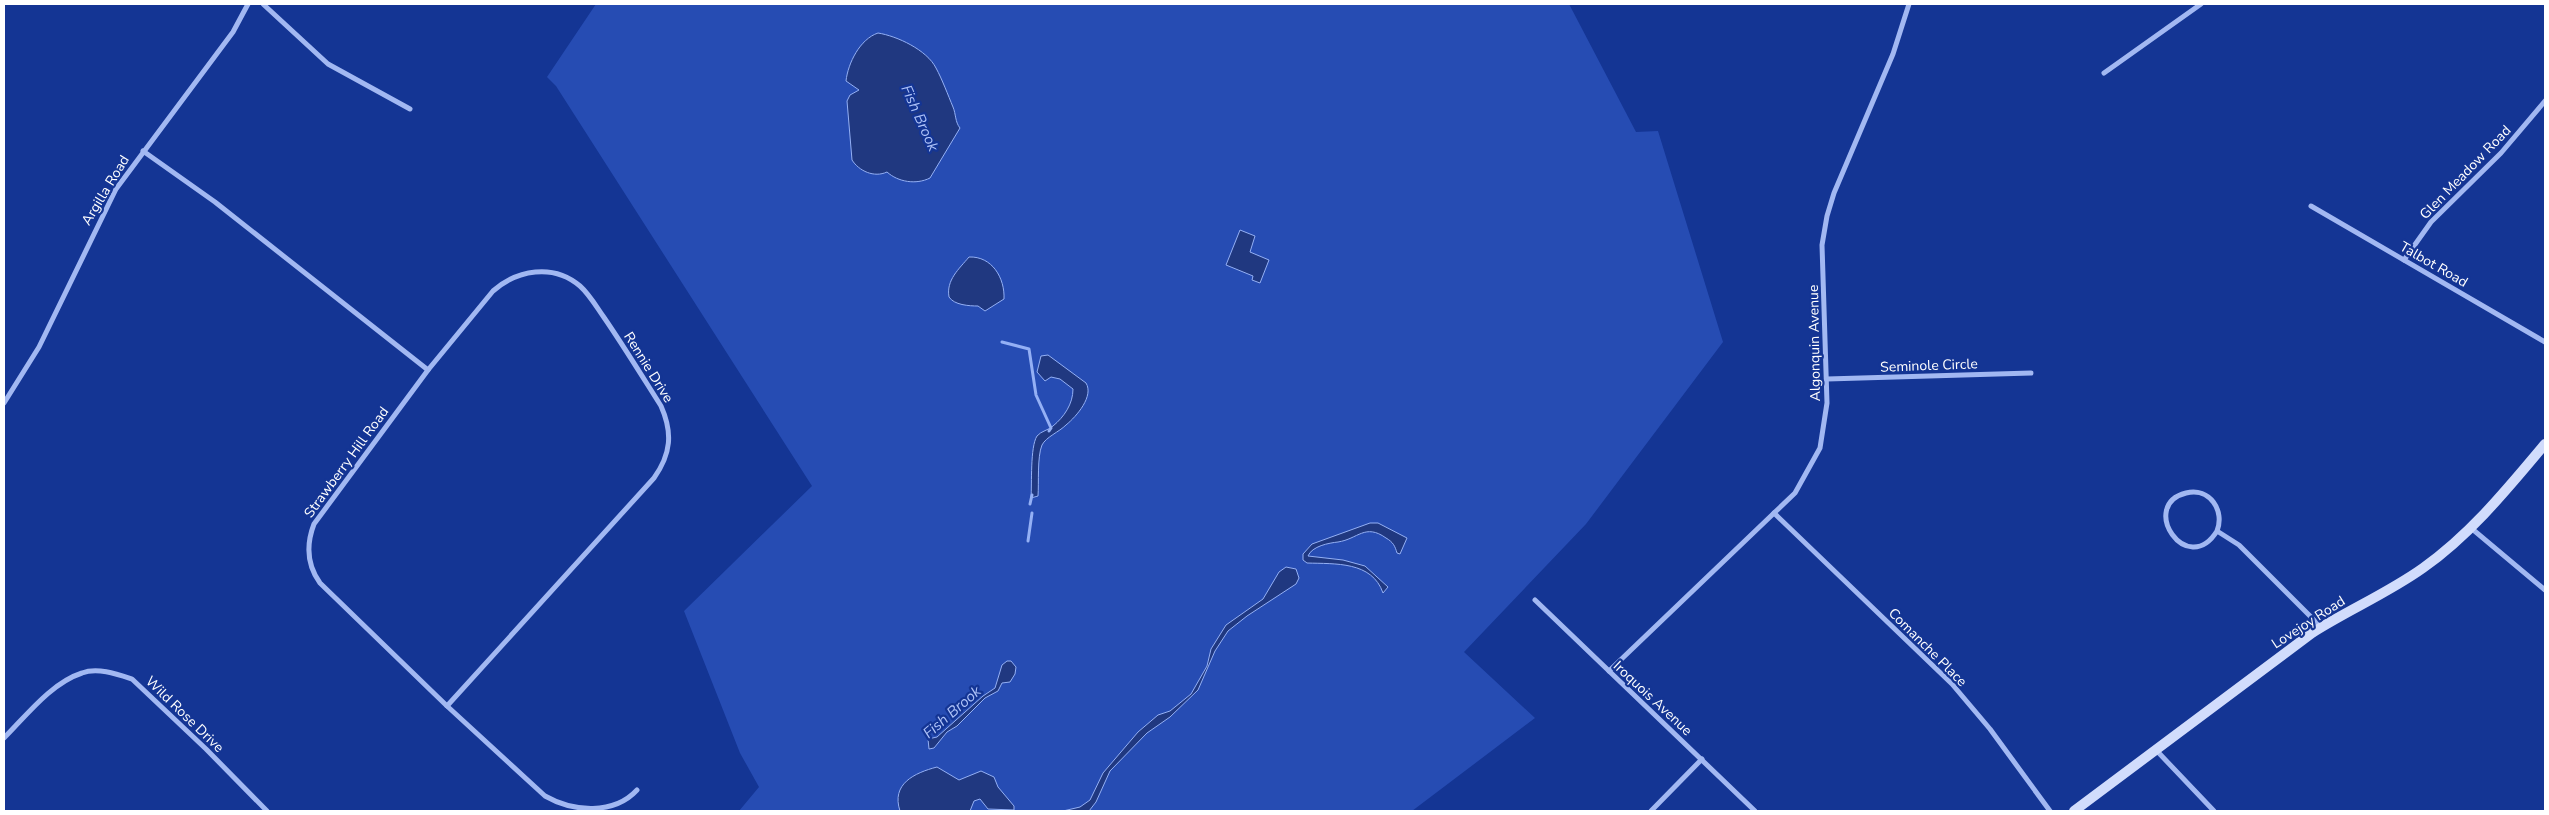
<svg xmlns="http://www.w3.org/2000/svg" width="2549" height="815" viewBox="0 0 2549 815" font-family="'Nunito Sans',sans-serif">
	<rect width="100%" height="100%" fill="#143594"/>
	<path fill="#264cb3" d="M596,4H1569L1636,132L1658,131L1723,342L1586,524L1464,652L1535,718L1412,811H739L759,787L740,753L684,611L812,486L556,86L547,77Z"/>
	<g fill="#203880" stroke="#94b0f5">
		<path d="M878,33C897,36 927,50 936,68C942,79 948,95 953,107C956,114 955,122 960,128L930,178C916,185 898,182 887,172C874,178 859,171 852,160L847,101L850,95L859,90L846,81C848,63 860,39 878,33Z"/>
		<path d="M1240,230L1255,236L1250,252L1269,260L1260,283L1252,280L1253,276L1226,265Z"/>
		<path d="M969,257C992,256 1005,278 1004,299L985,311L978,306C969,306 954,305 949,297C946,280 959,269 969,257Z"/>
		<path d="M1048,355L1086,383C1094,396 1077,416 1066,425C1059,432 1046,437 1042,445C1037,457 1039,483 1038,496L1031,498C1032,484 1030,447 1037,436C1041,431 1049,430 1053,426C1064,417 1073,404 1073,389L1060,379L1051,377L1045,381L1037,372L1041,356Z"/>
		<path d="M1370,523H1378L1407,538L1400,554L1397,553C1395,546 1393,542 1386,538C1365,523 1358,539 1338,542C1329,543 1312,546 1308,556L1343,560L1365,566L1388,587L1383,593C1372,561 1335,564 1307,563L1303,560V554L1312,544Z"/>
		<path d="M1286,567L1296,569L1299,578L1296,584L1247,616L1228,631L1215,651L1198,690L1170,717L1147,733L1110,771L1096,802L1089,811H1063L1080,807L1090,800L1103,773L1138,732L1158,715L1170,711L1191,694L1207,666L1211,649L1226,625L1263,599L1279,572Z"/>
		<path d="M1007,661H1011L1016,667L1015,674L1010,682L1002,683L998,691L985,698L957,726L947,732L934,748L929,749L928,739L937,737L983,696L995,688L1002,665Z"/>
		<path d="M937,767L959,780L981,771L994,777L998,787L1014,806V810L988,809L980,799L974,801L970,811H900C891,784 914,773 937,767Z"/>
	</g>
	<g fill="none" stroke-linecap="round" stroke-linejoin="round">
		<g stroke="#94b0f5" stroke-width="3">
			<path d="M1002,342L1029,349L1036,395L1051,428L1049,431"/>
			<path d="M1030,504L1032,495"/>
			<path d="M1028,541L1032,513"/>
		</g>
		<g stroke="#a2b8f2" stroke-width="5">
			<path d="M263,4L328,64L410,109"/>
			<path d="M2104,73L2201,4"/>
			<path d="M143,151L215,202L428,370L314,524C306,545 307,565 320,583L447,706L545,796C573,812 614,815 637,790"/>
			<path d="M2311,206L2545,342"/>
			<path d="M2404,260L2431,222L2501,153L2545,101"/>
			<path d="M428,370L493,291C517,270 553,263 580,286C589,294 596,306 603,316C623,345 642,376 661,406C673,433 671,454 654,478L447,706"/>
			<path d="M1827,379L2031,373"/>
			<path d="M4,403L39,347L116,189L233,32L248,4"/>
			<path d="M1774,513L1952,684L1990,729L2050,811"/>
			<path d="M2471,528L2545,590"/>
			<path d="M2217,531C2225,511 2210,487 2186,493C2138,505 2187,579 2217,531L2239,545L2321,627"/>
			<path d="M1535,600L1755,811"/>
			<path d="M1609,671L1795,493L1820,448L1827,403L1822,245L1827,216L1834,193L1893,54L1909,4"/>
			<path d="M4,738C26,716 51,683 82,673C97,667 117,674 132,679L206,749L267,811"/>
			<path d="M2156,750L2214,811"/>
			<path d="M1651,811L1702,759"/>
		</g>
		<path stroke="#d1dcfc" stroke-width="10" d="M2074,811L2312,633C2348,610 2388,593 2423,568C2471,534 2508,488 2545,444"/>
	</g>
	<g text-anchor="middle" stroke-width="4.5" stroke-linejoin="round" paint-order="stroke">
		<g font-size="14" fill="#fff" stroke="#143594">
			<text transform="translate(2465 172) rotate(-46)" y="5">Glen Meadow Road</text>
			<text transform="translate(105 190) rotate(-59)" y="5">Argilla Road</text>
			<text transform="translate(2434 264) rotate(30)" y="5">Talbot Road</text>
			<text transform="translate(1814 343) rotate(-91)" y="5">Algonquin Avenue</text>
			<text transform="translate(1929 365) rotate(-2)" y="5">Seminole Circle</text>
			<text transform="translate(649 367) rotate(58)" y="5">Rennie Drive</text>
			<text transform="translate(346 462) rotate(-54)" y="5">Strawberry Hill Road</text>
			<text transform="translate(2308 622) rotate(-33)" y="5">Lovejoy Road</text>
			<text transform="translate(1928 647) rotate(45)" y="5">Comanche Place</text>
			<text transform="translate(1653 698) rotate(43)" y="5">Iroquois Avenue</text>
			<text transform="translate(185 714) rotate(44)" y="5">Wild Rose Drive</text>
		</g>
		<g font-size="15" font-style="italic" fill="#afc3f9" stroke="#143594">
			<text transform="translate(920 118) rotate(66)" y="5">Fish Brook</text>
			<text transform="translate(952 712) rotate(-41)" y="5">Fish Brook</text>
		</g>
	</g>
	<rect width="2549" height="815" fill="none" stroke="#ffffff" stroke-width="10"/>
</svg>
